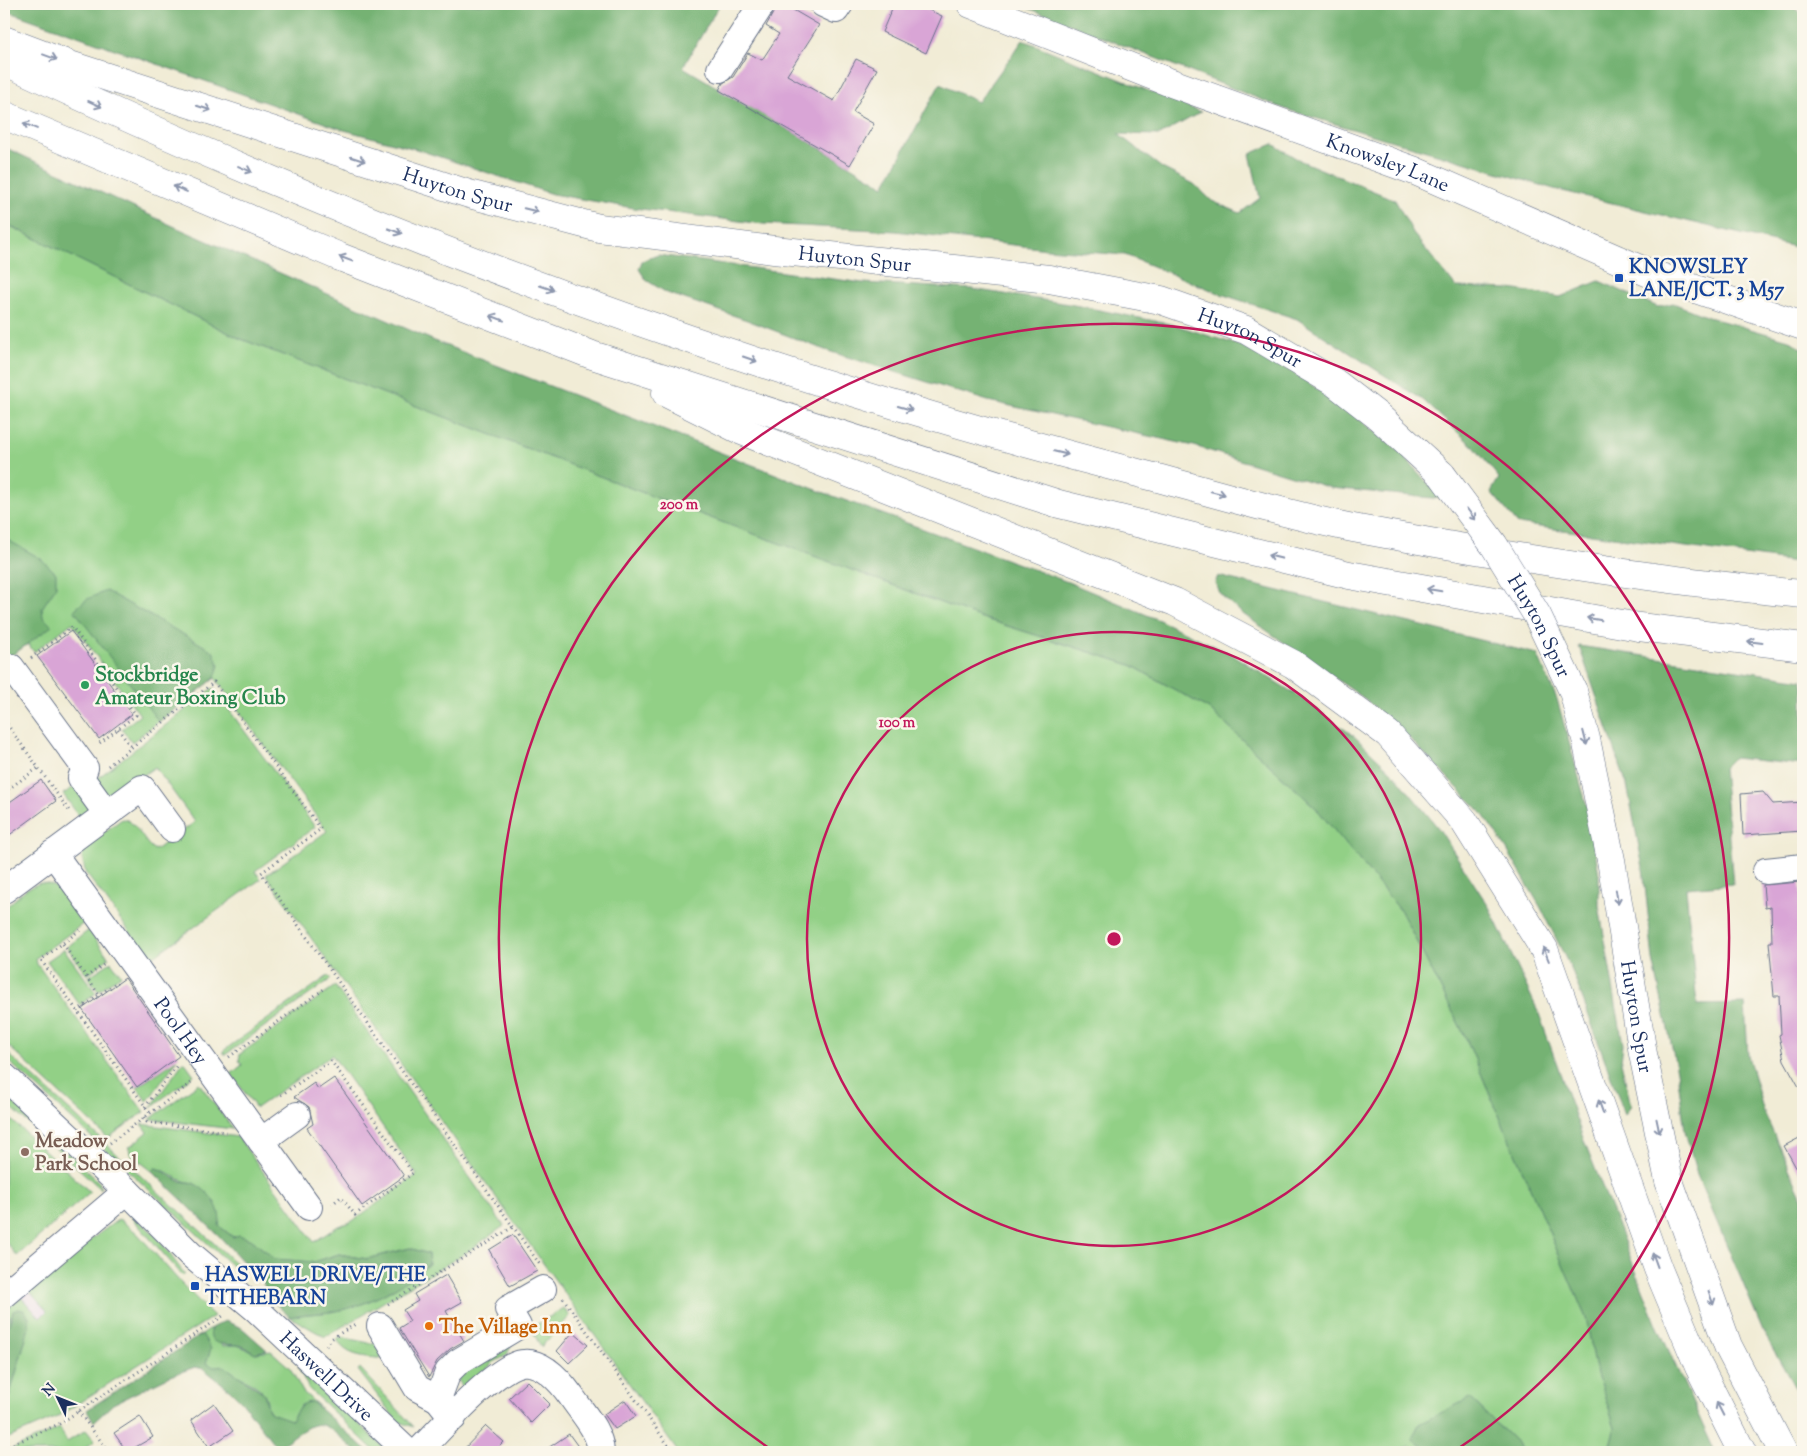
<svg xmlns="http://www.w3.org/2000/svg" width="1807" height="1456" viewBox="0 0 1807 1456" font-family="'Sorts Mill Goudy',serif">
	<rect width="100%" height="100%" fill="#fbf7ec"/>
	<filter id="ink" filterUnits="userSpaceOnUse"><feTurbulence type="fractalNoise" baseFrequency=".02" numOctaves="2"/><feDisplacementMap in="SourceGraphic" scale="10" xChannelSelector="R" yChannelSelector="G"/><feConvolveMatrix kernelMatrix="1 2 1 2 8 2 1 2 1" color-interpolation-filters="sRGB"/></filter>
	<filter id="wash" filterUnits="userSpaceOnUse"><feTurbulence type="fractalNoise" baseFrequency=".0096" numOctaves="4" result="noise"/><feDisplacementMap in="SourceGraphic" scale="20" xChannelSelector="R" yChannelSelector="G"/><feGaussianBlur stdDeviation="1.12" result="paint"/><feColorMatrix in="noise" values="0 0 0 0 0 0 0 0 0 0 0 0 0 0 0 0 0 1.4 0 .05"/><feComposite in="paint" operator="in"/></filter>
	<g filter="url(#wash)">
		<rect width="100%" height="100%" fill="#f1ecd6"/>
		<path fill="#e5d3f1" d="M4,1272L22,1292L26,1288L47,1311L39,1319L21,1297L4,1311Z"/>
		<g fill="#92d086" stroke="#568072">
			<path d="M4,223L241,339L662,500L982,618L1131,665L1209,709L1316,808L1401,911L1465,1036L1586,1318L1597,1374L1615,1427L1608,1452H1523L1517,1443L1470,1398L1428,1450L1430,1452H1416L1408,1446L1399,1452H678L266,875L327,831L215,678L132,742L122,729L140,715L72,623L34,652L28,644L4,661Z"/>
			<path d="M213,688L315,827L255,871L261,879L150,959L85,872L82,855L88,844L122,819C136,819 143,844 155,850L195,822L155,767L107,800L94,781Z"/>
			<path d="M76,786L93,811L81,819L63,794Z"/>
			<path d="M40,883C63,883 72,906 84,923L36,958L37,964L144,1112L108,1138L4,1042V909L26,889Z"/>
			<path d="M89,930L109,958L87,975L67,947Z"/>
			<path d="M64,949L96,993L80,1005L47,961Z"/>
			<path d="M111,962L121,975L98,991L88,977Z"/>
			<path d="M328,976L331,979L225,1055L223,1051Z"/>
			<path d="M335,986L504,1226L464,1254L325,1337L290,1317C305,1313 320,1314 336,1311C370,1305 402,1286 428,1264V1254L410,1248L367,1259L339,1254L314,1262L275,1259L252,1240L233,1237L219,1226L194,1183C174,1181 170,1170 155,1168L152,1171L130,1154L129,1147L148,1132L142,1124L238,1137L314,1242L338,1226L351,1222L417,1175L332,1055L256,1108L231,1074L242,1065L239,1060L240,1054Z"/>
			<path d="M4,1050L244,1271L241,1274L4,1057Z"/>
			<path d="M177,1060L147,1102L137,1087Z"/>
			<path d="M184,1061L194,1075L151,1107Z"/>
			<path d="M199,1083L233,1129L150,1119Z"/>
			<path d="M4,1094L99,1182L101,1189L4,1101Z"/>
			<path d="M4,1113L90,1192L17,1256L4,1240Z"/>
			<path d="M131,1217C154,1227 169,1255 185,1274L183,1276Z"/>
			<path d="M119,1219L137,1233L180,1282L214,1316L57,1417L4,1440V1406L10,1394L29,1327V1317L10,1316L9,1325H4V1311L21,1297L40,1318L47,1311L28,1290L58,1264Z"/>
			<path d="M564,1308L570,1316L541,1347L531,1328Z"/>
			<path d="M211,1328V1332L223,1346L237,1345L256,1353L271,1351L290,1368L303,1392L321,1408L312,1402L301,1405L291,1420C257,1415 274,1402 261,1390C246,1377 227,1371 209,1366L205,1362L202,1334Z"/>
			<path d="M340,1337L379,1345L387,1359C370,1357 345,1358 337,1339Z"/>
			<path d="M512,1343L507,1355L494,1362L469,1386H462L455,1375Z"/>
			<path d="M298,1367L389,1452H376L309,1389Z"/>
			<path d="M360,1368L414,1427L397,1421L393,1416L358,1370Z"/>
			<path d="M60,1428L67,1442L86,1430L95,1441L80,1452H6Z"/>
		</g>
		<g fill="#75b273" stroke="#487068">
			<path d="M4,4H720L683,67L884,186L940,84L978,102L1023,40L1201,112L1160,135L1118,134L1162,168L1194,184L1212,201L1240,213L1260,198L1250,154L1273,144L1299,160L1395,200L1415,236L1456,287L1510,289L1560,297L1599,281L1658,307L1673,303L1708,317L1789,340L1803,349V563L1518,524L1491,492L1499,478L1475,448L1423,400L1297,319L1221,294L1125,255L1047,249L895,231L763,224L633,208L552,194L416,149L344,130L4,10Z"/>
			<path d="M1018,4H1787L1803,14V249L1554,189L1285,109Z"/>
			<path d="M4,147L173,226L437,342L814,489L1068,582L1159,620L1231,654L1297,695L1354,736L1395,775L1439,829L1489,907L1538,1011L1583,1138L1658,1327L1715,1452H1608L1615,1427L1597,1374L1586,1318L1465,1036L1401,911L1316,808L1209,709L1131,665L982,618L662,500L241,339L4,223Z"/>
			<path d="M658,255L863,283L972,289L1069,304L1175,325L1241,346L1293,372L1352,413L1398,450L1442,499L1331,488L1194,446L988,401L825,350L747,320L667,293L646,280L639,269L642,261Z"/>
			<path d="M4,538L40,558L56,573V587L42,608L43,617L52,626L4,661Z"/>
			<path d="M1218,576L1537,654L1557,699L1588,810L1599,874V906L1623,1044L1621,1062L1631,1106L1625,1115L1573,973L1541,908L1506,848L1481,812L1411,740L1365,699L1243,614L1221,595L1215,583Z"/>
			<path d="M106,591L213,651L219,665L215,678L159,722L74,610L87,599Z"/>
			<path d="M1579,646L1803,680V765L1733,758L1723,768L1733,884L1686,888L1697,1005L1745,1004L1748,1056L1764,1112L1803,1200V1402L1764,1333L1697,1175L1685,1131L1677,1071L1653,960L1643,868L1627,785Z"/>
			<path d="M155,1168C164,1170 168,1175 176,1179C182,1183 189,1181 195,1184C210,1192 223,1209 219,1226L233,1237L239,1235L252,1240L275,1259L314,1262L339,1254L367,1259L410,1248L428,1254L429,1264C402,1286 370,1305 336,1311C320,1314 306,1313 290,1317L268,1297L262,1279L249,1268L219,1236L152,1171Z"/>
			<path d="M19,1309L25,1311L29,1317V1327L10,1394L4,1406V1325H9L13,1311Z"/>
			<path d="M225,1321L242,1328L267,1350L255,1353C250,1350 243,1345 237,1345C226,1343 207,1348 211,1328Z"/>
			<path d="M202,1334L211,1349L206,1363L214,1367L224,1366L264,1393L268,1409L271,1413L291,1420C298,1411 300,1402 312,1402L369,1452H357C315,1415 322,1417 277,1448L243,1403L230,1390L204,1369L195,1367L170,1376L113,1404L94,1422L87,1410Z"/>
			<path d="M1470,1398L1517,1443L1523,1452H1430L1412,1439L1419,1424Z"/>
		</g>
		<g id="blocks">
			<g fill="#d9a5d6">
				<path d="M778,4H783L819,25L787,75L834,101L856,59L877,69L853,112L874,124L850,165L719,90L723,83L733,77L748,53L762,60L779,34L766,26Z"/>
				<path d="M894,4H916L942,16L926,53L882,32Z"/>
				<path d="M71,631L132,714L99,739L37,656Z"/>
				<path d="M41,780L56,801L4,839V806Z"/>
				<path d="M1763,792L1773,804L1803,802V831L1743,835L1741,794Z"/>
				<path d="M1800,882L1803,936H1800L1803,1000V1094L1784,1060L1779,1035L1781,1034L1779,996H1774L1769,942H1772L1771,907L1765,908L1763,885Z"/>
				<path d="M125,978L179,1056L137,1087L82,1009Z"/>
				<path d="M334,1078L404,1176L362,1206L307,1128L313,1124L309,1107L294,1097L314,1083L318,1089Z"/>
				<path d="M1803,1136V1180L1784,1146Z"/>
				<path d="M513,1235L537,1271L510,1286L489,1250Z"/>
				<path d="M446,1275L462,1302L446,1311L464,1341L450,1349L437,1361L429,1377L399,1328L410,1321L403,1310L418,1301L414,1294Z"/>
				<path d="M573,1332L588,1345L569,1363L557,1351Z"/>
				<path d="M527,1381L550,1404L531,1423L509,1398Z"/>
				<path d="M625,1400L636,1416L615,1429L604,1414Z"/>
				<path d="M214,1403L233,1431L209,1447L191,1420Z"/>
				<path d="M140,1416L153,1437L127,1452L114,1433Z"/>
				<path d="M486,1426L504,1442L494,1452H461Z"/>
				<path d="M569,1434L582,1452H542Z"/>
			</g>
		</g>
	</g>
	<g filter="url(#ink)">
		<use href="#blocks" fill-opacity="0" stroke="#667188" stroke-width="1"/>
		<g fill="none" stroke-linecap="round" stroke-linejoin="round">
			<g stroke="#667188" stroke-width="28">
				<g id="minor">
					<path d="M823,4L836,10L840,4"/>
					<path d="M720,69L762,4"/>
					<path d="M11,667L85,768L81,778L107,814"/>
					<path id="s1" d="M53,853L309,1207"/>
					<path d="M1766,871L1803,867"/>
					<path d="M4,890L142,788L172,829"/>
					<path id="s2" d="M4,1076L127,1191L190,1254L257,1310L408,1452"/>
					<path d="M261,1141L297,1115"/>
					<path d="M4,1295L127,1191"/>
					<path d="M380,1326L417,1388L438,1399"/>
					<path d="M453,1418L438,1399L448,1372L458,1362L518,1326L508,1309L543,1289"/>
					<path d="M418,1452C439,1431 495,1367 522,1363C542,1360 561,1382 571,1396C583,1414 600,1431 601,1452"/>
				</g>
			</g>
			<g stroke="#667188" stroke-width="29">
				<g id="major">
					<path id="s3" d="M971,4L1166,81L1415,171L1649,273L1803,326"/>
				</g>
			</g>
			<g stroke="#667188" stroke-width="29">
				<g id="highway">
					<path id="s4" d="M4,40L70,65L469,194L599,228L774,250L1049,279L1161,300L1246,330L1334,382L1379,417L1442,475"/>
					<path d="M4,61C369,233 751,374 1142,474C1212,492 1283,514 1353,528C1502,556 1653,580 1803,594"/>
					<path d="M4,115L340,257L592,355L1059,504L1349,575L1639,627L1803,647"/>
					<path d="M666,393L742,431L1175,602L1293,664L1388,734L1464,821L1544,949L1658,1269L1699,1367L1742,1452"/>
					<path id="s5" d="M1573,691L1586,739L1611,860L1643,1054L1669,1181L1728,1346L1783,1452"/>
				</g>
			</g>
			<g stroke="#667188" stroke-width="3" stroke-dasharray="1 4" stroke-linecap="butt">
				<path d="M31,658L72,627L136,715L97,745"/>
				<path d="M4,720L70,812"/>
				<path d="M118,729L131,747"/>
				<path d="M108,766L214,682L321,829L261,873L541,1266"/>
				<path d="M4,792L38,768"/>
				<path d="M80,930L41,960L150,1113"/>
				<path d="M63,944L99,995"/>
				<path d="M86,977L106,963"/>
				<path d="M77,1011L117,982"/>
				<path d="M229,1057L324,989"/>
				<path d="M281,1095L331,1061L413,1173L355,1215L341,1197L332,1204"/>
				<path d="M145,1107L178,1064"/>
				<path d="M144,1117L147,1122L226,1132"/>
				<path d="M110,1143L191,1083"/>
				<path d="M563,1298L673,1452"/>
				<path d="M388,1304L513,1227"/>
				<path d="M326,1346L331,1339L357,1323"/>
				<path d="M78,1411L109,1452"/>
				<path d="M4,1448L59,1424L226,1314"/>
				<path d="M1405,1452H1408"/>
			</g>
			<use href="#minor" stroke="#fff" stroke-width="26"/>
			<use href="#major" stroke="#fff" stroke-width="28"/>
			<use href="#highway" stroke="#fff" stroke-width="28"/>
			<g stroke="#667188" stroke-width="29" stroke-linecap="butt">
				<g id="highway-bridge">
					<path id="s6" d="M1442,475L1494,545L1537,615L1573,691"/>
				</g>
			</g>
			<use href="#highway-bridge" stroke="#fff" stroke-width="28"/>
		</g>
		<defs><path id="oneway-shaft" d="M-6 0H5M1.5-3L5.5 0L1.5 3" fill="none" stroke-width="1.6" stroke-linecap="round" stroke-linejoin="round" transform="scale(1.25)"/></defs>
		<g stroke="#8d97ae">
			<use href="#oneway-shaft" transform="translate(50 57) rotate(20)"/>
			<use href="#oneway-shaft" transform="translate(95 104) rotate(24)"/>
			<use href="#oneway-shaft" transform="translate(204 108) rotate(18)"/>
			<use href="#oneway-shaft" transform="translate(30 126) rotate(-157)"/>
			<use href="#oneway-shaft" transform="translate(358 159) rotate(18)"/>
			<use href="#oneway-shaft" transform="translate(245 169) rotate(23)"/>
			<use href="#oneway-shaft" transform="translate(180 189) rotate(-157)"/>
			<use href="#oneway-shaft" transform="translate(531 210) rotate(14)"/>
			<use href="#oneway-shaft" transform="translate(395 231) rotate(21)"/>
			<use href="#oneway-shaft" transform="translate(346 259) rotate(-159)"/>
			<use href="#oneway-shaft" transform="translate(547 288) rotate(19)"/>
			<use href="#oneway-shaft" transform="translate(497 318) rotate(-159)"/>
			<use href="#oneway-shaft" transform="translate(750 359) rotate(19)"/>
			<use href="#oneway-shaft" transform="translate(905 408) rotate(16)"/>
			<use href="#oneway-shaft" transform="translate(1061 453) rotate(14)"/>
			<use href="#oneway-shaft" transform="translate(1218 493) rotate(14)"/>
			<use href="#oneway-shaft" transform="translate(1471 514) rotate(53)"/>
			<use href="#oneway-shaft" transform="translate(1275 557) rotate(-166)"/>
			<use href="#oneway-shaft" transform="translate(1434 590) rotate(-170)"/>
			<use href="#oneway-shaft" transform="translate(1594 619) rotate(-170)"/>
			<use href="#oneway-shaft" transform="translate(1755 642) rotate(-173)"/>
			<use href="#oneway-shaft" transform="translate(1585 738) rotate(76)"/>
			<use href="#oneway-shaft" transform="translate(1617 897) rotate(81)"/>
			<use href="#oneway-shaft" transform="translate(1546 954) rotate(-112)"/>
			<use href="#oneway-shaft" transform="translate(1601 1107) rotate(-110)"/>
			<use href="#oneway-shaft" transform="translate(1658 1126) rotate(78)"/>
			<use href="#oneway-shaft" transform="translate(1655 1260) rotate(-110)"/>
			<use href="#oneway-shaft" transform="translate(1711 1298) rotate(71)"/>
			<use href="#oneway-shaft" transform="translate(1720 1409) rotate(-117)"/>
		</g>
	</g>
	<g fill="none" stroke="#c2185b" stroke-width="2.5">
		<circle cx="1114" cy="939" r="307"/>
		<path d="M775 1452A615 615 0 1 1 1453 1452"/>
	</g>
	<g fill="#1a4fb4" stroke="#fbf7ec" stroke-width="2">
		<rect x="1614" y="273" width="10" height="10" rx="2.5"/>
		<rect x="190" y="1281" width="10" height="10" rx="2.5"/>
	</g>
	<circle fill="#2e9e5b" stroke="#fbf7ec" stroke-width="2" cx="85" cy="685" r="5"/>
	<circle fill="#8d6e63" stroke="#fbf7ec" stroke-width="2" cx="25" cy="1152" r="5"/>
	<circle fill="#e8710a" stroke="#fbf7ec" stroke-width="2" cx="429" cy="1326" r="5"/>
	<g text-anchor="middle" stroke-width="5" stroke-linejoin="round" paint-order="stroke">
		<g font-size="20" fill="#1b2f5e" stroke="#fbf7ec">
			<text dy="7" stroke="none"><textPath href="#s3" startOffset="446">Knowsley Lane</textPath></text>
			<text dy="7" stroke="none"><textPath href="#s4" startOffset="478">Huyton Spur</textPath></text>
			<text dy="7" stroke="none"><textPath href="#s4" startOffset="882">Huyton Spur</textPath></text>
			<text dy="7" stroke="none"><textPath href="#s4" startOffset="1288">Huyton Spur</textPath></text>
			<text dy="7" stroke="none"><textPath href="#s6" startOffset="180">Huyton Spur</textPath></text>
			<text dy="7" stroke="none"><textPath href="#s5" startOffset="332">Huyton Spur</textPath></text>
			<text dy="7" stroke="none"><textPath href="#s1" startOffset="219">Pool Hey</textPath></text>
			<text dy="7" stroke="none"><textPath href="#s2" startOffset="441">Haswell Drive</textPath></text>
		</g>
		<g font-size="20" font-weight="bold" fill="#164399" stroke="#fbf7ec" text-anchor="start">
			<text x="1629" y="273">KNOWSLEY<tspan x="1629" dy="23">LANE/JCT. 3 M57</tspan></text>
			<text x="205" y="1281">HASWELL DRIVE/THE<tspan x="205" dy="23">TITHEBARN</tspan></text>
		</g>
		<g font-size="20" font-weight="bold" fill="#27864d" stroke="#fbf7ec" text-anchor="start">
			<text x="95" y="681">Stockbridge<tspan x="95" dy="23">Amateur Boxing Club</tspan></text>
		</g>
		<g font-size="20" font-weight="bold" fill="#785e54" stroke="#fbf7ec" text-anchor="start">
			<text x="35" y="1147">Meadow<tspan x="35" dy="23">Park School</tspan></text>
		</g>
		<g font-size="20" font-weight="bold" fill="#c56008" stroke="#fbf7ec" text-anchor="start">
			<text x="439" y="1333">The Village Inn</text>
		</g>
	</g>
	<circle cx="1114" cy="939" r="8" fill="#c2185b" stroke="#fbf7ec" stroke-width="2.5"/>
	<g font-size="15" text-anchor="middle" font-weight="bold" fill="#c2185b" stroke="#fbf7ec" stroke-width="5" stroke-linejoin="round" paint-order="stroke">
		<text x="679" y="509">200 m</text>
		<text x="897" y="727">100 m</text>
	</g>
	<rect width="1807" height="1456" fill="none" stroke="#fbf7ec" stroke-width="20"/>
	<g transform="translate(58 1398) rotate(313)" stroke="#fbf7ec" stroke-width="4" paint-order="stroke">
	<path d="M0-4L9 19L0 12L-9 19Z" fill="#1b2f5e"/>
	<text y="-8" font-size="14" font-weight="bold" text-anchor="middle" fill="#1b2f5e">N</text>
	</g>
</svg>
